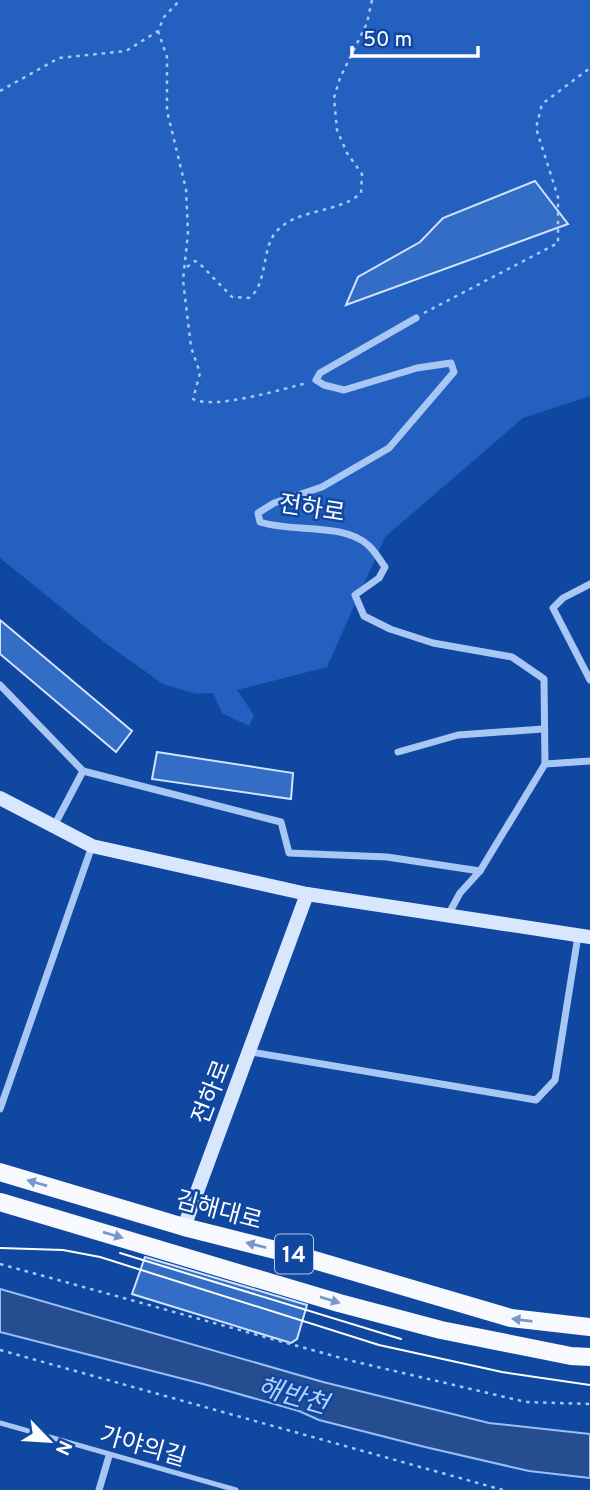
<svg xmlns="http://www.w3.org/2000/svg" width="590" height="1490" viewBox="0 0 590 1490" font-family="Overpass,'Noto Sans KR',sans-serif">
	<rect width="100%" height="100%" fill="#1047a0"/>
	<path fill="#2360bf" d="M0,0H590V396L523,418L385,537L327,667L237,690L254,715L249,726L222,713L213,693L196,694L163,684L104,642L0,558Z"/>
	<path fill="#254d90" stroke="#9ac0f9" stroke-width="2" d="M0,1289L323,1382L489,1423L590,1434V1478L529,1471L425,1447L319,1420L299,1411L207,1385L0,1332Z"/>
	<g fill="#346dc5" stroke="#d1e3fe" stroke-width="2">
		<path d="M535,181L568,224L346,305L358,277L420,242L443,218Z"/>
		<path d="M0,620L132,731L116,752L0,654Z"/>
		<path d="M157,752L293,773L291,799L152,779Z"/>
		<path d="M145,1257L307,1305L297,1339L291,1343L132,1294Z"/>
	</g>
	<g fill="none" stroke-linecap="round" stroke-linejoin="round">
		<g stroke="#a8c7f5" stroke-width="2.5" stroke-dasharray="3.5 5" stroke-linecap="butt">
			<path d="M158,31L167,57V111L186,189L188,233L183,280L191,347L200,373L193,399C213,410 283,389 307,383"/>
			<path d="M0,91L59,58L126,51L158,31L164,17L180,0"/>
			<path d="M187,267L195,261L199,263L232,297L249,298C268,285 261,249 276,232C296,208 338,214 361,193L362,174L347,153L337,130L334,98L340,78L367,23L372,0"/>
			<path d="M424,313L558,243V197L536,128L542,104L590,68"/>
			<path d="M0,1264L352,1361L526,1402L590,1404"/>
			<path d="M0,1350L503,1490"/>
		</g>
		<path stroke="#a8c7f5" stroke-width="5" d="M0,1423L236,1490"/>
		<g stroke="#a8c7f5" stroke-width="7">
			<path d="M416,318L320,373L316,380L324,385L344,390L417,368L451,363L454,372L389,448L322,487L274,503L258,513L260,522C292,533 342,522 368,545C374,550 380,560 385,567L379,578L355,595L364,616L390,629L433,643L512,657L544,679L545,764L480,871L460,893L447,917"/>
			<path d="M590,584L563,598L553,608L590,680"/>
			<path d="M0,685L83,771L281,822L289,853L387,857L480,871"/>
			<path d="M398,752L458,735L543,729"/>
			<path d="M545,764L590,761"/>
			<path d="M54,826L83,771"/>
			<path d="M251,1052L536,1100L555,1080L578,936"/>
			<path d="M0,1109L92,846"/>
			<path d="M99,1490L109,1456"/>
		</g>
		<g stroke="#d9e7fe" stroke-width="14">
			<path d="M0,798L92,846L307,894L590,937"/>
			<path d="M184,1227L307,894"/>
		</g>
		<g stroke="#f7f9ff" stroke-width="18">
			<path d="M0,1172L184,1227L307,1258L511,1318L590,1327"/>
			<path d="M0,1202L339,1303L441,1330L571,1356L590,1357"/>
		</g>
		<g stroke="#fff" stroke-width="2">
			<path d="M0,1248L63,1250L100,1257L379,1345L502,1372L590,1385"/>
			<path d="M120,1253L401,1339"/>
		</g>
	</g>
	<defs><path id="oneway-solid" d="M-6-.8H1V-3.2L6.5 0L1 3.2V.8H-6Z" transform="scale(1.75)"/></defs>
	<g fill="#7897cb">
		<use href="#oneway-solid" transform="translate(37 1183) rotate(-164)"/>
		<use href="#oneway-solid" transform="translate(113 1235) rotate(16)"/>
		<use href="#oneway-solid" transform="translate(256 1245) rotate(-166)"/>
		<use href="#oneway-solid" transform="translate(330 1300) rotate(17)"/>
		<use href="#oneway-solid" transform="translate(522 1320) rotate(-173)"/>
	</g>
	<g text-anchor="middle" stroke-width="5" stroke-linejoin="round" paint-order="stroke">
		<rect fill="#1047a0" stroke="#b7c8e2" stroke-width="2" x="275" y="1234.5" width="38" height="39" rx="5"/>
		<g font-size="23" font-weight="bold" fill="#fff">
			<text x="294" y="1262">14</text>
		</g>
		<g font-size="24" fill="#fff" stroke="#1047a0">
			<text transform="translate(312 508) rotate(9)" y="8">전하로</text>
			<text transform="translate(211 1092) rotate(-69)" y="8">전하로</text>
			<text transform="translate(219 1210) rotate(15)" y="8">김해대로</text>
			<text transform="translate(143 1446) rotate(16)" y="8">가야의길</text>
		</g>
		<g font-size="26" font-style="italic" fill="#b5d1fc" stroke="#1047a0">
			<text transform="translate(293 1395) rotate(16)" y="9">해반천</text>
		</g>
	</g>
	<g transform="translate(49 1441) rotate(115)" stroke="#1047a0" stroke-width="5" paint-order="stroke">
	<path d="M0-5L12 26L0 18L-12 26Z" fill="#ffffff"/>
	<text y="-10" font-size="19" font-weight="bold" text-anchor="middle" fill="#ffffff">N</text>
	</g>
	<path d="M352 46v10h126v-10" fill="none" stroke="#ffffff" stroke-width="3.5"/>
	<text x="363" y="46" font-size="21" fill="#ffffff" stroke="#1047a0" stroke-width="5" paint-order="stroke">50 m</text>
</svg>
